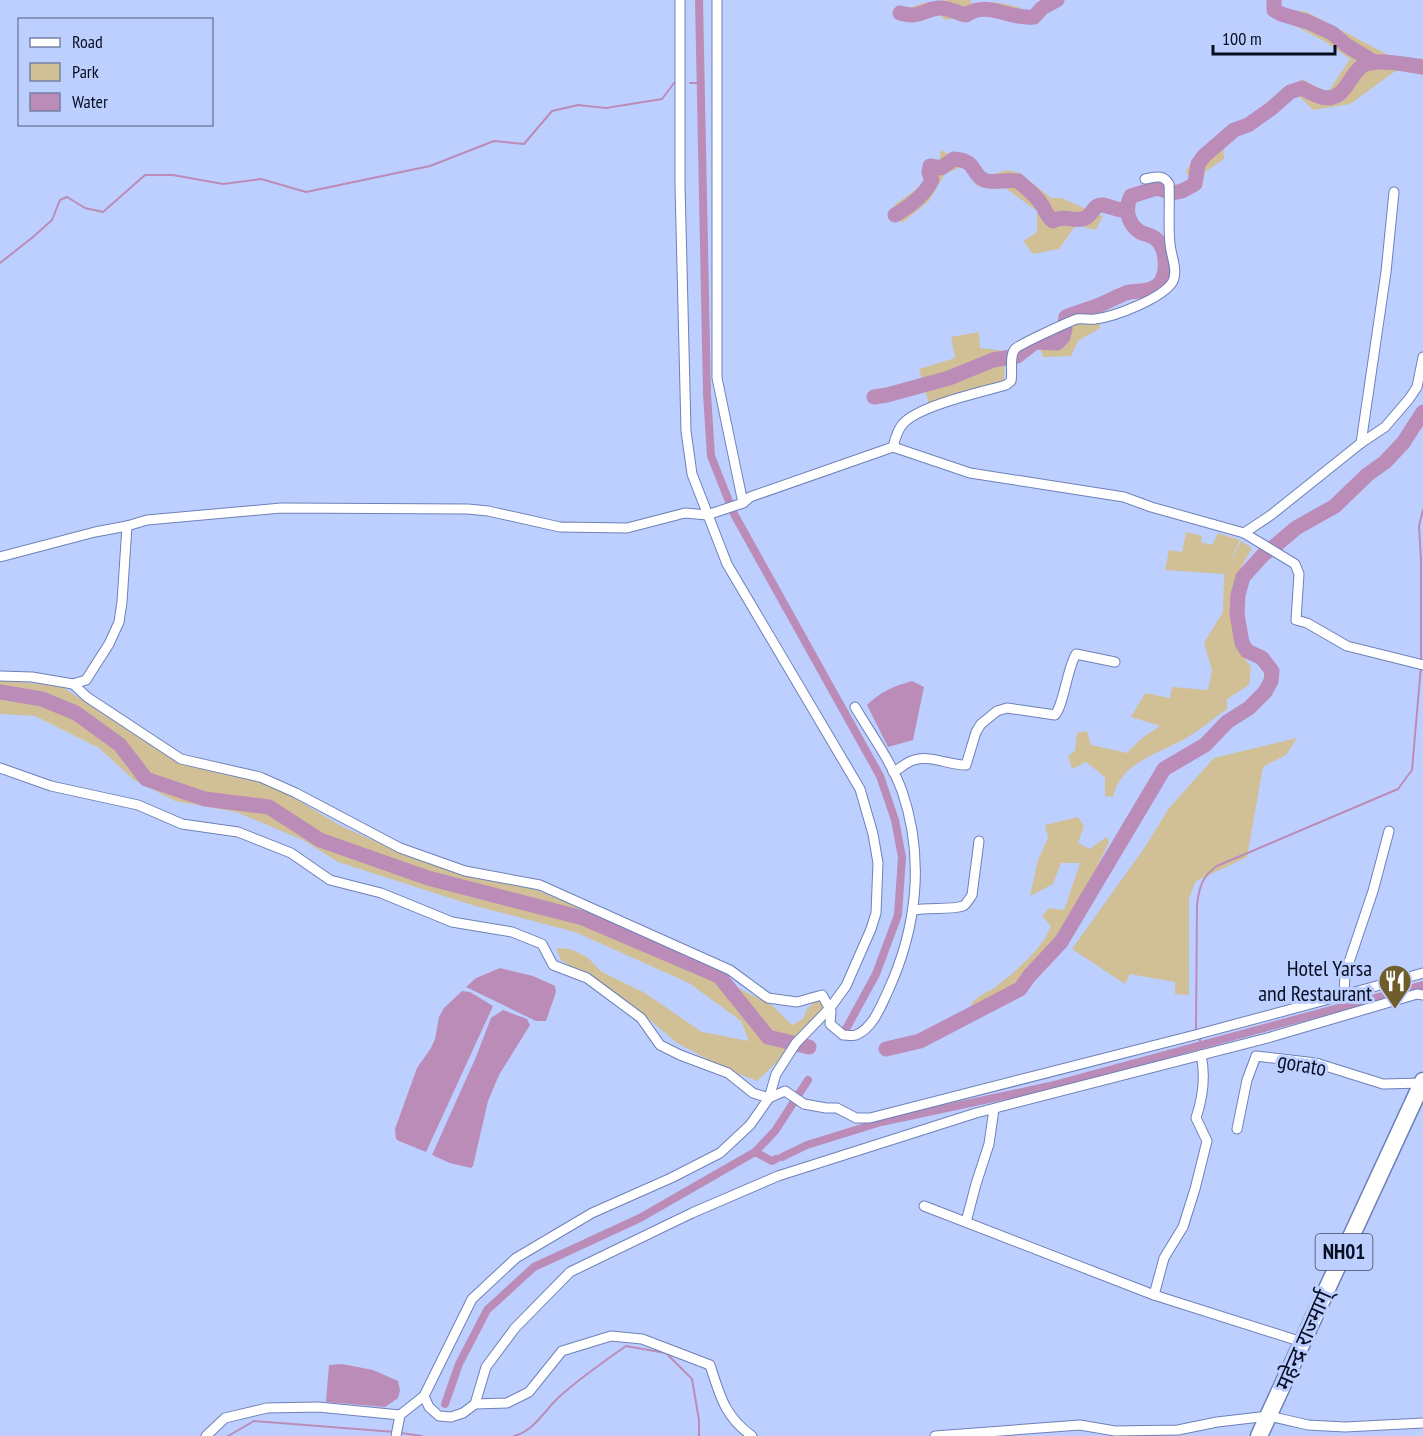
<svg xmlns="http://www.w3.org/2000/svg" width="1423" height="1436" viewBox="0 0 1423 1436" font-family="'PT Sans Narrow','Noto Sans Devanagari',sans-serif">
	<rect width="100%" height="100%" fill="#bdcfff"/>
	<g fill="#d1c096">
		<path d="M948,0H970L973,5C990,0 1004,3 1021,8L1019,19H1008L981,11L964,17L946,20L939,15L915,21L912,7L923,3Z"/>
		<path d="M1040,0H1064C1052,4 1043,14 1032,20L1034,6Z"/>
		<path d="M1267,0H1278L1277,4L1285,9L1307,12L1390,56L1423,59V75L1397,70L1350,104L1313,110L1295,92L1301,79L1328,92L1350,59L1324,41L1271,13Z"/>
		<path d="M1223,140L1224,159L1205,172L1202,187L1188,196H1176L1174,186L1190,181L1186,171L1199,150Z"/>
		<path d="M941,150L953,156L965,153L984,173L990,175L1007,170L1020,173L1051,198H1061L1103,216L1096,230L1076,225L1059,249L1033,254L1023,241L1037,232V211L1001,185L984,187L975,185L972,171L963,166L945,174L929,201L902,223L894,205C914,191 938,177 941,150Z"/>
		<path d="M1078,322H1100V328L1078,341L1071,356L1043,357L1038,340Z"/>
		<path d="M979,332L980,348L1005,351L1004,380L929,404L919,369L955,358L951,337Z"/>
		<path d="M1186,532L1202,536L1201,542L1212,545L1218,533L1240,540L1226,569L1241,541L1252,548L1238,573L1231,612L1238,650L1251,667L1249,685L1227,699V709C1214,718 1201,729 1188,737C1160,754 1121,761 1113,797L1105,796V777L1086,762L1072,769L1068,756L1075,751L1077,733L1087,731L1091,745L1127,753L1142,738L1160,726L1131,717L1145,693L1170,698L1172,687L1208,690L1212,670L1204,643L1223,612L1224,574L1165,570L1169,550L1182,552Z"/>
		<path d="M0,680L61,686L144,741L193,767L260,782L294,798L341,826L406,855L470,877L529,887L561,900L684,958L744,991L773,1006L792,1025L803,1019L807,1009L817,1000L824,1006L776,1063L757,1081L722,1067L677,1043L625,999L561,960L556,948L570,949L587,957L602,972L645,993L702,1032L749,1041L741,1021L689,983L575,932L475,906L338,862L303,840L236,812L175,801L134,780L99,748L35,716L0,714Z"/>
		<path d="M1297,738L1286,755L1263,767L1247,857L1196,881L1189,898V995L1175,994V982L1130,974L1125,984L1072,949L1145,847L1169,808L1214,758Z"/>
		<path d="M1078,817L1084,826L1078,843L1090,849L1106,837L1109,842L1057,949L1042,973L981,1008L971,1004C977,995 990,992 998,985C1018,969 1042,949 1051,926L1042,916L1049,908L1064,910L1080,863H1061L1053,884L1030,896L1038,860L1048,838L1045,825Z"/>
	</g>
	<g fill="#bc8cb8">
		<path d="M912,681L924,687L913,740L888,747L867,705C880,692 894,686 912,681Z"/>
		<path d="M500,968L533,976L555,986L556,992L546,1021H536L466,987L476,978Z"/>
		<path d="M462,991L470,992L493,1006L426,1152L399,1141L396,1139L395,1129L417,1068L431,1048L435,1039L439,1017L444,1008Z"/>
		<path d="M503,1010L527,1019L530,1025L499,1075L488,1101L473,1166L471,1168L450,1163L432,1155L476,1057L491,1018Z"/>
		<path d="M342,1364L373,1370L398,1381L400,1390L398,1398L385,1407L326,1402L329,1365Z"/>
	</g>
	<g fill="none" stroke-linecap="round" stroke-linejoin="round">
		<g stroke="#bc8cb8" stroke-width="2">
			<path d="M690,83H700"/>
			<path d="M0,263L33,237L52,220L60,200L67,197L85,208L103,212L145,175H173L223,184L261,179L306,192L430,166L494,141L524,144L552,111L578,105L606,108L662,99L674,83"/>
			<path d="M1421,661V560L1419,526L1423,510"/>
			<path d="M1196,1029L1197,905C1199,888 1202,876 1217,866L1398,789L1412,770L1421,666"/>
			<path d="M1200,1039V1044"/>
			<path d="M401,1433L422,1436"/>
			<path d="M228,1436L254,1421L395,1432"/>
			<path d="M514,1436C534,1431 544,1411 559,1397C580,1378 603,1362 626,1346L666,1353L692,1379L699,1420V1436"/>
		</g>
		<g stroke="#bc8cb8" stroke-width="8">
			<path d="M699,0L707,394L711,456L734,514L880,776L895,820L902,857L898,915L876,974L846,1029"/>
			<path d="M755,1152L772,1161L776,1159"/>
			<path d="M782,1157L807,1145L881,1122L1050,1086L1423,985"/>
			<path d="M445,1404L459,1364L487,1310L534,1267L640,1218L755,1152L775,1131L808,1080"/>
		</g>
		<g stroke="#bc8cb8" stroke-width="15">
			<path d="M1274,0V10L1281,14L1308,22L1332,33L1346,45L1374,62"/>
			<path d="M900,13C921,19 921,10 938,8C948,7 957,13 966,15C989,0 1008,20 1034,17L1042,8L1057,0"/>
			<path d="M895,215C910,206 924,196 932,180L929,173L930,166L941,168L954,159C978,161 970,173 984,180C993,184 1007,179 1018,181C1026,188 1036,195 1042,205C1046,211 1047,217 1053,221C1067,214 1073,223 1085,218C1093,215 1093,204 1103,205C1109,206 1115,209 1122,210L1126,208"/>
			<path d="M1065,323L1066,317C1076,313 1086,310 1097,306C1107,302 1116,297 1126,293C1136,290 1148,293 1157,286C1169,276 1167,250 1157,240C1152,235 1146,235 1140,232C1128,224 1124,209 1131,196L1157,188L1172,193L1182,191L1195,184L1198,164L1204,156L1234,130L1248,125L1272,108L1290,92L1302,88C1316,96 1332,105 1344,89C1350,82 1354,72 1362,66C1375,57 1408,65 1423,67"/>
			<path d="M874,397L887,395L949,378L993,360L1017,356L1035,342L1057,343L1063,337L1065,329"/>
			<path d="M0,692L42,699L76,713L120,745L146,779L205,799L269,807L320,840L428,878L583,918L719,976L768,1037L809,1047"/>
			<path d="M886,1049L920,1041L1020,989L1030,975L1061,942L1164,769L1205,745L1227,722L1249,708L1265,692L1271,681L1272,671L1262,658L1247,651L1242,643L1237,614L1238,595L1243,577L1263,555L1276,545L1296,528L1335,506L1367,475L1385,462L1403,443L1423,412"/>
		</g>
		<g stroke="#6e81b8" stroke-width="11">
			<g id="street">
				<path d="M717,0V378L743,503"/>
				<path d="M1361,443L1385,427L1409,399L1417,387L1423,357"/>
				<path d="M893,447C895,439 897,431 902,425C916,406 982,392 1006,385L1011,381C1013,373 1009,356 1015,349C1020,344 1068,322 1077,319C1083,318 1090,320 1095,319C1114,317 1164,298 1173,281C1178,270 1171,256 1170,244C1168,225 1170,204 1169,184C1163,174 1156,177 1145,179"/>
				<path d="M1244,533L1271,515L1361,443L1386,272L1394,192"/>
				<path d="M0,557L95,532L127,526"/>
				<path d="M0,676L32,677L73,684L86,680L109,644L119,622L122,602L127,526L147,520L281,508L468,509L488,511L560,527L627,528L685,513L707,515L743,503L750,497L893,447L970,473L1124,497L1151,507L1244,533L1295,564L1299,574L1296,620L1307,623L1347,646L1423,665"/>
				<path d="M73,684L87,697L181,759L260,777L296,793L400,848L465,871L540,885L730,970L768,998L797,1002L822,995L831,1011L830,1024L843,1035C847,1035 853,1036 856,1035C873,1028 881,1006 888,991C917,928 925,858 902,791C891,761 871,734 855,707"/>
				<path d="M0,768L51,786L138,805L182,824L238,832L291,853L330,880L381,893L452,922L512,932L542,944L553,965L587,978L641,1018L660,1045L680,1055L728,1073L753,1093L769,1098L785,1091L804,1104L826,1108H837L856,1118H870L1195,1035L1344,995"/>
				<path d="M893,772C900,769 906,762 914,760C932,755 948,765 966,765L976,732L981,724L997,711L1007,708L1055,715C1064,704 1067,669 1076,654L1115,662"/>
				<path d="M1389,831L1373,891L1345,974L1344,995L1423,973"/>
				<path d="M914,910C927,907 953,910 963,906C967,904 969,899 972,895L979,841"/>
				<path d="M1237,1129L1247,1080L1256,1056L1316,1063L1383,1084L1423,1083"/>
				<path d="M924,1206L1154,1295L1302,1342"/>
				<path d="M966,1222L976,1184L989,1144L994,1109"/>
				<path d="M1154,1295L1164,1258L1183,1227L1195,1189L1207,1141L1196,1118C1203,1097 1206,1077 1201,1055"/>
				<path d="M424,1396L429,1407L439,1416L451,1417L463,1413L475,1404L507,1403L529,1392L562,1351L611,1336L642,1339L710,1365C720,1396 725,1417 752,1436"/>
				<path d="M475,1404L486,1367L515,1328L570,1272L692,1213L778,1176L976,1113L1271,1037L1417,994L1423,995"/>
				<path d="M206,1436L225,1418L267,1408L318,1407L400,1415"/>
				<path d="M396,1436L400,1415L424,1396L472,1299L516,1258L592,1213L671,1178L720,1153L750,1125L769,1098L776,1074L796,1043L830,1008L846,986L871,929L876,913L878,863L873,834L860,789L727,564L692,474L686,431L680,185V0"/>
				<path d="M935,1436L1080,1425L1115,1431L1178,1430L1217,1422L1269,1416L1308,1425L1345,1427L1423,1423"/>
			</g>
		</g>
		<g stroke="#6e81b8" stroke-width="19">
			<path id="highway" d="M1259,1436L1423,1081"/>
		</g>
		<use href="#street" stroke="#fff" stroke-width="9"/>
		<use href="#highway" stroke="#fff" stroke-width="16"/>
	</g>
	<defs>
		<g id="restaurant-pin" transform="scale(1.725)"><path d="M0 17L-7.5 6A9.5 9.5 0 1 1 7.5 6Z" fill="#6f5d2b" stroke="#bdcfff"/><path d="M-5-6h1v4h1v-4h1v4h1v-4h1v5L-1.5 .5V6h-2V.5L-5-1ZM5-6V6H3V1.5H1.5Q1.5-4 5-6Z" fill="#fff"/></g>
	</defs>
	<g fill-rule="evenodd">
		<use href="#restaurant-pin" x="1395" y="981"/>
	</g>
	<g text-anchor="middle" stroke-width="6" stroke-linejoin="round" paint-order="stroke">
		<rect fill="#bdcfff" stroke="#3e4864" stroke-width="1.5" x="1315.5" y="1234" width="57" height="36" rx="4.5"/>
		<g font-size="21" font-weight="bold" fill="#080e22">
			<text x="1344" y="1259">NH01</text>
		</g>
		<g font-size="22" fill="#080e22" stroke="#bdcfff" text-anchor="end">
			<text x="1372" y="976">Hotel Yarsa<tspan x="1372" dy="25">and Restaurant</tspan></text>
		</g>
		<g font-size="22" fill="#080e22" stroke="#bdcfff">
			<text transform="translate(1302 1064) rotate(10)" y="8">gorato</text>
			<text transform="translate(1303 1340) rotate(-66)" y="8">महेन्द्र राज्मार्ग्</text>
		</g>
	</g>
	<rect x="18" y="18" width="195" height="108" fill="#bdcfff" stroke="#7582a7" stroke-width="1.5"/>
	<rect x="30" y="38" width="30" height="9" fill="#ffffff" stroke="#7582a7" stroke-width="1.5"/>
	<text x="72" y="48" font-size="18" fill="#080e22">Road</text>
	<rect x="30" y="63" width="30" height="18" fill="#d1c096" stroke="#7582a7" stroke-width="1.5"/>
	<text x="72" y="78" font-size="18" fill="#080e22">Park</text>
	<rect x="30" y="93" width="30" height="18" fill="#bc8cb8" stroke="#7582a7" stroke-width="1.5"/>
	<text x="72" y="108" font-size="18" fill="#080e22">Water</text>
	<path d="M1213 45v9h122v-9" fill="none" stroke="#080e22" stroke-width="3"/>
	<text x="1222" y="45" font-size="18" fill="#080e22" stroke="#bdcfff" stroke-width="4.5" paint-order="stroke">100 m</text>
</svg>
